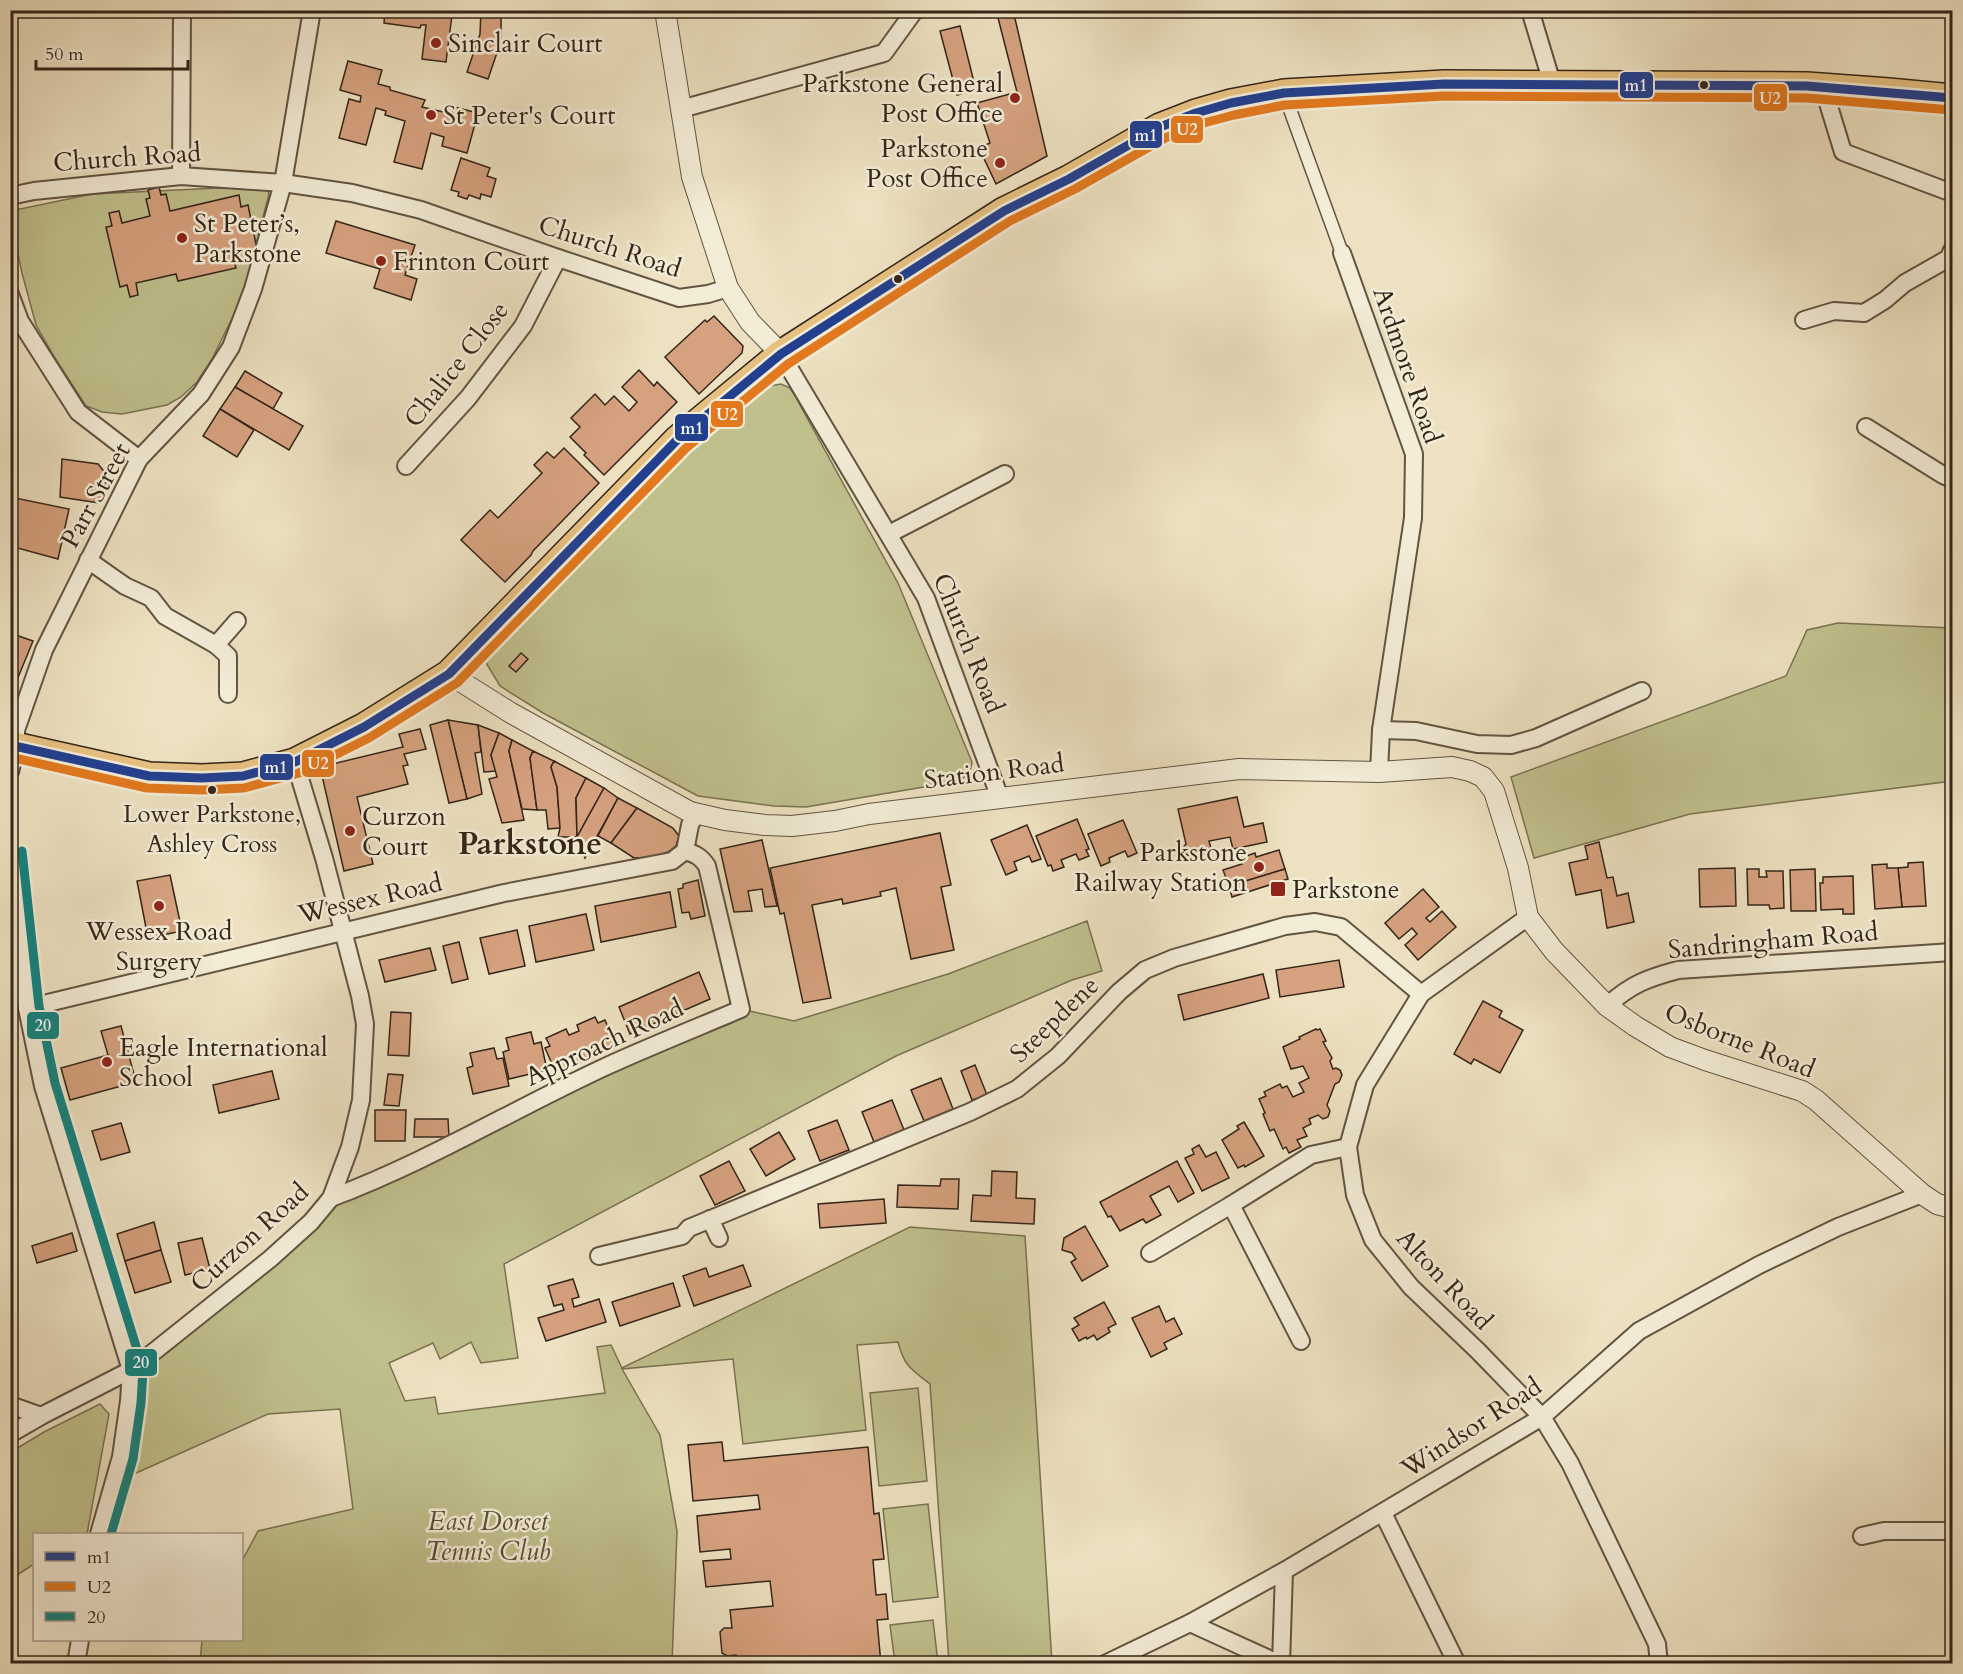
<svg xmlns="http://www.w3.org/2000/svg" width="1963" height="1674" viewBox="0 0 1963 1674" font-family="Cardo,serif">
	<rect width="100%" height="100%" fill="#ede1c1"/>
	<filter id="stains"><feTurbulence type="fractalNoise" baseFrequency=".00333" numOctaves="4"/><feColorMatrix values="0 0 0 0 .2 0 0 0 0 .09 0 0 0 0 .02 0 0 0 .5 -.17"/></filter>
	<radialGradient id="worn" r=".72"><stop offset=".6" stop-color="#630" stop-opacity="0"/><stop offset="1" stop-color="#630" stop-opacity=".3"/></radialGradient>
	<g fill="#c0c08d" stroke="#7a7252" stroke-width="1.5">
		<path d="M259,186L267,187L269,194L242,298L212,359L197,382L181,397L167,405L122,414L102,412L86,406L55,358L36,325L22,273L13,230L15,210L92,194Z"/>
		<path d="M781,384L790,388L795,396L898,583L972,762C971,772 968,775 959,781L806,807L774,806L698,796L543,713L500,686L485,661L592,549L672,469L753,395L769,386Z"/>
		<path d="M1838,623L1952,628V781L1690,814L1534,858L1511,777L1786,676L1807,630Z"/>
		<path d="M1087,921L1102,971L1072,980L896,1056L504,1264L518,1358L481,1363L471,1342L440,1359L433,1343L389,1363L405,1401L435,1397L438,1414L605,1393L597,1347L611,1345L622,1368L910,1227L1025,1236L1052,1663H949L930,1384C911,1369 904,1366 898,1342L857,1345L866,1430L743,1444L733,1359L622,1369L660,1435L677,1531L672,1663H200L202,1640H242V1561L258,1531L353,1509L340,1409L268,1414L134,1474L149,1356L331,1198L741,1009L794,1021L948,974Z"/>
		<path d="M918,1388L927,1481L879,1486L870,1393Z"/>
		<path d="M100,1404L109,1414L87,1534H34V1564L11,1579V1452L44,1432Z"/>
		<path d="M928,1504L938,1597L893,1602L883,1509Z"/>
		<path d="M933,1620L938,1663H895L890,1625Z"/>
	</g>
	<g fill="#d6a17f" stroke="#342518" stroke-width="1.5">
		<path d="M385,10H467L466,16L452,15L446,62L422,59L426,25H421L420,28L384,23Z"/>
		<path d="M481,10H501V41L488,79L467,72L480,34Z"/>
		<path d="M996,10H1013L1047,156L996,184L979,148L990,143L977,103L1017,92Z"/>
		<path d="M960,26L976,90L957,95L940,31Z"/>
		<path d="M348,61L382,70L378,84L390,87V90L425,100L422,107L452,114L454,107L478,113L467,153L442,146L444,137L431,133L422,169L394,162L405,121L385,115L386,111L376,108L366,145L339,138L349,99L360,102L361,96L340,90Z"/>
		<path d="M461,158L490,168L487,176L496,179L491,197L481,194L480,199L469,195L467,199L458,196L459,192L451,190Z"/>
		<path d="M159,187L161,195L166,194L170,211L239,195L241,207L248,205L257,249L233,255L236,268L178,281L176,274L136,283L138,295L130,297L127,285L120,287L106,227L112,226L109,213L119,211L122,223L150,216L146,199L150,198L148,190Z"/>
		<path d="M336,221L415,245L405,275L417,279L411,300L374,288L380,269L326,253Z"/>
		<path d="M714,316L743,346L742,353L699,394L665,357L705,320L707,322Z"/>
		<path d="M639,370L654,386L657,382L677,402L604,475L584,455L586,453L570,437L580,427L571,418L595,394L605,405L614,396L629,411L637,402L622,387Z"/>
		<path d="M245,371L282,393L273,409L235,387Z"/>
		<path d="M235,387L303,426L289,450L220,409Z"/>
		<path d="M220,409L254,430L237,457L203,436Z"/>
		<path d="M564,448L599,483L533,551L531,555L505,582L461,540L490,510L498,518L542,473L534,465L547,452L554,458Z"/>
		<path d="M62,459L98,464L107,475L105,492L99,503L60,497Z"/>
		<path d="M10,497L69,509L58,559L10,546Z"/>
		<path d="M10,633L33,641L10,697Z"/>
		<path d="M521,653L528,659L516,672L509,666Z"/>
		<path d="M448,720L478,725L481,752L475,753L482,794L467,799Z"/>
		<path d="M448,720L467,799L449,803L430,725Z"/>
		<path d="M478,725L499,733L491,755L496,771L484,772Z"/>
		<path d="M420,729L426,749L404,754L408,765L403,766L408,784L357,797L373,864L344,871L320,767L403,747L399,734Z"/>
		<path d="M499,733L512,740L509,751L524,820L502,823L489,779L497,777L491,755Z"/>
		<path d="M512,740L533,751L530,758L537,810L522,809L509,751Z"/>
		<path d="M533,751L554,761L551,767L557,787L560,828L548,829L546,810H537L530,758Z"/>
		<path d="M554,761L586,778L576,798L577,837H558L560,828L557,787L551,767Z"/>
		<path d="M586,778L604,788L577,837L576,798Z"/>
		<path d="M604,788L618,798L585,858L577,837Z"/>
		<path d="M1237,797L1244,827L1263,823L1267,842L1233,849L1230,837L1209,841L1212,852L1190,857L1181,850L1186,844L1178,809Z"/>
		<path d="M618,798L637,808L611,843L598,836Z"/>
		<path d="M637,808L673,828L679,836L676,846L668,852L652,857L634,858L611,843Z"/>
		<path d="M1077,819L1089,849L1086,850L1089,856L1079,860L1076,854L1061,860L1064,867L1053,871L1051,865L1048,866L1036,836Z"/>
		<path d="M1123,820L1137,853L1128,857L1125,851L1109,858L1110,862L1101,866L1088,834Z"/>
		<path d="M1027,825L1041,859L1032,862L1029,856L1014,862L1017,870L1006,875L991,840Z"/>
		<path d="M940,833L951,885L941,887L954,950L911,959L896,888L880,892L881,896L843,904L842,899L812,905L831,998L803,1003L784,913L780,914L770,868Z"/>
		<path d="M762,840L777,906L765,907L762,889L748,891L752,911L734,912L720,849Z"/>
		<path d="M1599,842L1607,878L1613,877L1617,896L1628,893L1634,922L1607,928L1601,890L1576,895L1569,863L1588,859L1585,846Z"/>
		<path d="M1279,850L1285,869L1229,886L1223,870L1242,864L1240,858L1255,853L1256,857Z"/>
		<path d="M1923,862L1926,906L1902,907L1898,868L1908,867V863Z"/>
		<path d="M1887,864V868H1898L1902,907L1875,909L1872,865Z"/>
		<path d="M1735,868L1736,906L1700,907L1699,869Z"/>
		<path d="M1948,868H1952V892H1950Z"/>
		<path d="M1285,869L1288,879L1232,897L1229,886Z"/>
		<path d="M1747,869H1759V877H1767L1766,871H1783L1784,908L1770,909L1769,905H1748Z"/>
		<path d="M1815,869L1816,911H1791L1790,870Z"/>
		<path d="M170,875L182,931L148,938L137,881Z"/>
		<path d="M1853,876L1854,914H1843V909L1821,910L1820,883H1823V877Z"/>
		<path d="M698,880L705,916L691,919L689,912L682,913L678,889L683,888V884Z"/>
		<path d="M1423,889L1439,907L1426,918L1430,922L1442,911L1456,927L1418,960L1405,945L1417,934L1412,928L1399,939L1385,923Z"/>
		<path d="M670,892L676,927L601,942L595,906Z"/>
		<path d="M586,914L594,950L536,962L529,926Z"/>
		<path d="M517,930L525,966L489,974L480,938Z"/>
		<path d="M459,942L468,979L452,983L443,946Z"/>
		<path d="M430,948L436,970L385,982L379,960Z"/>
		<path d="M1339,960L1344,987L1280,997L1276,970Z"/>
		<path d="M699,972L710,999L630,1034L619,1007Z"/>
		<path d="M1263,974L1269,998L1184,1020L1178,995Z"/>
		<path d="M1483,1001L1502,1011L1499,1017L1523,1030L1500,1073L1474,1059L1471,1064L1454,1054Z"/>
		<path d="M391,1012L411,1013L409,1056L388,1055Z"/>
		<path d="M595,1017L598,1023L605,1020L616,1046L556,1073L545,1048L550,1046L546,1038L566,1029L569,1035L579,1031L577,1025Z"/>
		<path d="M121,1026L136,1082L70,1100L61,1068L108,1055L101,1031Z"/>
		<path d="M1316,1029L1317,1030L1320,1029L1326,1041L1323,1042L1332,1058L1330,1061L1333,1069L1336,1068L1340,1070L1342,1075L1339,1082L1335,1084L1327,1105L1330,1111L1328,1117L1323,1119L1318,1115L1309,1119L1311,1124L1303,1128L1307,1136L1297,1140L1301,1147L1289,1153L1286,1147L1283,1149L1274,1129L1270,1131L1263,1114L1265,1113L1259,1099L1266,1096L1264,1092L1280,1084L1282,1088L1287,1086L1293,1097L1304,1092L1299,1083L1309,1078L1303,1066L1291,1069L1283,1047L1300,1039L1299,1037Z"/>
		<path d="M531,1032L534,1044L541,1042L547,1070L509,1079L503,1052L509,1050L506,1038Z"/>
		<path d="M494,1048L497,1059L503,1058L509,1086L473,1094L467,1068L473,1066L470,1053Z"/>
		<path d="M975,1065L987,1095L972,1100L961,1071Z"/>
		<path d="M272,1071L279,1099L219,1113L213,1085Z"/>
		<path d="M388,1074L403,1075L399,1106L384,1105Z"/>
		<path d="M941,1078L953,1109L924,1121L911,1090Z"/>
		<path d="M892,1100L904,1130L874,1142L862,1112Z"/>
		<path d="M375,1110H406L405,1141H375Z"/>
		<path d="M415,1119H448L449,1137H414Z"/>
		<path d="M837,1120L849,1150L820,1161L808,1131Z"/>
		<path d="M1244,1122L1264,1156L1245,1167L1244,1165L1238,1168L1222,1140L1239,1129L1237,1126Z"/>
		<path d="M121,1123L130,1152L101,1160L92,1131Z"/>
		<path d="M779,1132L795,1159L766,1176L750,1149Z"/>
		<path d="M1199,1145L1206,1157L1216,1152L1229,1178L1202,1191L1185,1158L1194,1154L1192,1149Z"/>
		<path d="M729,1161L745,1191L715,1205L700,1176Z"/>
		<path d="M1177,1161L1194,1193L1178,1202L1169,1186L1150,1196L1161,1215L1146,1223L1143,1219L1120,1231L1111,1216L1108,1217L1100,1202Z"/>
		<path d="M992,1171L1017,1172L1016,1198L1035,1199L1034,1224L971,1221L973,1195L991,1196Z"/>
		<path d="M941,1179H959L958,1209L897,1207L898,1185L940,1186Z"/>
		<path d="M884,1199L886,1223L820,1228L818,1204Z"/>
		<path d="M154,1222L161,1250L125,1261L117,1234Z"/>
		<path d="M1085,1226L1108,1266L1082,1281L1071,1262L1076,1259L1072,1253L1062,1250L1064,1238Z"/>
		<path d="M72,1233L77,1251L37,1263L32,1246Z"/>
		<path d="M202,1238L210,1269L185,1275L178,1243Z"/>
		<path d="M161,1250L171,1282L135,1293L125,1261Z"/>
		<path d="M743,1265L751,1286L694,1306L683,1276L706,1268L709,1277Z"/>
		<path d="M573,1279L579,1297L572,1299L574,1307L599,1299L606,1322L546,1341L538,1318L564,1310L562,1304L554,1306L548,1286Z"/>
		<path d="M673,1283L680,1306L620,1326L612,1302Z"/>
		<path d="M1104,1302L1116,1324L1108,1328L1110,1332L1097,1340L1094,1335L1087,1339L1086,1337L1079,1341L1072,1329L1079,1325L1074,1318Z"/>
		<path d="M1159,1306L1166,1322L1174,1318L1182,1334L1164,1343L1167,1349L1151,1357L1132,1318Z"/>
		<path d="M722,1442L724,1461L868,1447L874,1514L879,1513L884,1559L873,1560L876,1595L886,1594L888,1619L877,1620L881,1664H737L736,1655L727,1656L722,1653L720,1632L724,1628H732L730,1610L773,1606L770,1581L706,1587L703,1561L731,1559L730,1549L700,1552L697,1516L760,1509L758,1495L693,1501L688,1445Z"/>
	</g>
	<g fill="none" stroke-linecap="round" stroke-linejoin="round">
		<g stroke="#625442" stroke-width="15">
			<path id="pedestrian" d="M1284,93L1342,253"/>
		</g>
		<g stroke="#625442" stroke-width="20">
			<g id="minor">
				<path d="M1530,10L1552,83"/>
				<path d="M1823,87L1843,152L1952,193"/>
				<path d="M681,109L884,53L915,10"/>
				<path d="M181,176L182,10"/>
				<path d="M10,196L34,191L181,176L283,183L352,193L421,210L558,258L679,298L708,294L728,288"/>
				<path d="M1342,253L1414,454L1413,518L1381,730L1379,772"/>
				<path d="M10,294L20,321L78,412L139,459"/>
				<path d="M1804,320L1834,311L1864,313L1885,300L1905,283L1949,258L1952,250"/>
				<path d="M781,354L926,598L1000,798"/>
				<path d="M1866,427L1943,475L1952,479"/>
				<path d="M406,466L468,398L523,326L558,258"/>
				<path d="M889,534L1005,474"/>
				<path d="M88,560L125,586L151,598L165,616L216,645L237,621"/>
				<path d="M216,645L228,656V694"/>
				<path d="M1381,730L1416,731L1477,744L1511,745L1536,738L1642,691"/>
				<path d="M10,772L16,747V730L44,650L139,459L201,394L231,347L253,289L283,183L312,10"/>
				<path d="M10,852L27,1008L43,1086L131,1370L129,1401L121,1457L99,1534"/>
				<path d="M1528,917L1421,994L1365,1085L1348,1147L1355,1195L1373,1240L1411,1287L1478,1351L1542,1417L1570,1463L1657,1644L1659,1664"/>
				<path d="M1607,1006C1631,984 1648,978 1678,970L1952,952"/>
				<path d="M27,1008L504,893L672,861L685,851L690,825L696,813"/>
				<path d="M331,1198C427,1162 514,1109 607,1066C651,1046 696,1028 741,1009L707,866C701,857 696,854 685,851"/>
				<path d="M1231,1205L1301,1341"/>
				<path d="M710,1219L719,1238"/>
				<path d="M1150,1253L1231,1205L1311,1155L1348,1147"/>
				<path d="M599,1256L682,1236L689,1228L970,1112L1017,1089L1058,1056L1119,992L1145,970L1174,958L1285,926L1315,922L1341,927L1421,994"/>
				<path d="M10,1405L41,1416"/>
				<path d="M10,1434L41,1416L131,1370L270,1259L311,1222L331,1198L350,1147L361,1100L365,1024L360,996L324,858L295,762"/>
				<path d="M1383,1513L1457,1664"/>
				<path d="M1862,1536L1884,1531H1952"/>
				<path d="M1190,1623L1280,1664"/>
				<path d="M76,1664L80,1640"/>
				<path d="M1105,1664L1190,1623L1284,1571L1542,1417L1639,1331L1759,1265L1838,1227L1922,1194"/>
				<path d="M1281,1664L1284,1571"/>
			</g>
		</g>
		<g stroke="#625442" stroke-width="22">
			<g id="tertiary">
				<path d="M665,10L692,177L728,288L750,322L781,354"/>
				<path d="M449,674L511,713L690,812L725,820L765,825L792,826L835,821L869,814L1239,769L1379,772L1452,767L1470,771L1483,777L1494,791L1518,868L1528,917L1554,951L1607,1006L1635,1026L1670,1047L1705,1060L1802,1091L1816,1100L1922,1194L1937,1204L1952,1208"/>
			</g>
		</g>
		<g stroke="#342518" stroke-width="30">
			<path id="trunk" d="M10,745L149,776L202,778L243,776L295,762L364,727L449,674L678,439L781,354L1004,211L1069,179L1160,127L1196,113L1231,103L1284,93L1444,84L1807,86L1889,92L1952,98"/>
		</g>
		<use href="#pedestrian" stroke="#f3ecd7" stroke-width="12"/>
		<use href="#minor" stroke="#f3ecd7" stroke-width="16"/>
		<use href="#tertiary" stroke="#f3ecd7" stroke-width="20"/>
		<use href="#trunk" stroke="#e6c080" stroke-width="27"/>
		<g stroke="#f3ecd7" stroke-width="14">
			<path id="bus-1" d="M10,745L149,776L202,778L243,776L295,762L364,727L449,674L678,439L781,354L1004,211L1069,179L1160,127L1196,113L1231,103L1284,93L1444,84L1807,86L1952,98"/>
		</g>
		<g stroke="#f3ecd7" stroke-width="14">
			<path id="bus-2" d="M10,757L147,788L202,790L244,788L299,773L369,738L457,683L686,448L788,364L1010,221L1075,189L1165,138L1200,124L1234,115L1285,105L1444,96L1807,98L1951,110"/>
		</g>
		<g stroke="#f3ecd7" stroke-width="14">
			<path id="bus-3" d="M22,851L39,1006L55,1083L143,1369L141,1403L133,1459L111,1534"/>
		</g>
		<use href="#bus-1" stroke="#23408f" stroke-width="9"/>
		<use href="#bus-2" stroke="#e2791f" stroke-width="9"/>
		<use href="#bus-3" stroke="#128380" stroke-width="9"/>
	</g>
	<g fill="#8f2418" stroke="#f3ecd7" stroke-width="2">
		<circle cx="436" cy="43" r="6"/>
		<circle cx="1015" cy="98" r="6"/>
		<circle cx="431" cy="115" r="6"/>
		<circle cx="1000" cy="163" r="6"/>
		<circle cx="182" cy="238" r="6"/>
		<circle cx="381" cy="261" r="6"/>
		<circle cx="350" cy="831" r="6"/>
		<circle cx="1259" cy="867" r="6"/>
		<rect x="1270" y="881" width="16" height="16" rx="3"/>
		<circle cx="159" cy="906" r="6"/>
		<circle cx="107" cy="1062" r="6"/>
	</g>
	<g fill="#342518" stroke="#f3ecd7" stroke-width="2">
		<circle cx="1704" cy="85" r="5"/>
		<circle cx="898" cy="279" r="5"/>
		<circle cx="212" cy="790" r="5"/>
	</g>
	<g text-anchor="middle" stroke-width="5" stroke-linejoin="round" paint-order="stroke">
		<g font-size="24" fill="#342518" stroke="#f3ecd7">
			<text x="212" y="822">Lower Parkstone,<tspan x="212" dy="30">Ashley Cross</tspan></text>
		</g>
		<g font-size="26" fill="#342518" stroke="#f3ecd7" text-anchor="start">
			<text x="448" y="52">Sinclair Court</text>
			<text x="1003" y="92" text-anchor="end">Parkstone General<tspan x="1003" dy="30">Post Office</tspan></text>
			<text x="443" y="124">St Peter's Court</text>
			<text x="988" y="157" text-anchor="end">Parkstone<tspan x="988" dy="30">Post Office</tspan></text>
			<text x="194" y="232">St Peter’s,<tspan x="194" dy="30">Parkstone</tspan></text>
			<text x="393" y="270">Frinton Court</text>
			<text x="362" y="825">Curzon<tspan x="362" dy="30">Court</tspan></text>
			<text x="1247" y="861" text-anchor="end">Parkstone<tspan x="1247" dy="30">Railway Station</tspan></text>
			<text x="1292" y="898">Parkstone</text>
			<text x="159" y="940" text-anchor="middle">Wessex Road<tspan x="159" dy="30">Surgery</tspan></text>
			<text x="119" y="1056">Eagle International<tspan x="119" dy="30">School</tspan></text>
		</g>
		<g font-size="26" fill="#342518" stroke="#f3ecd7">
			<text transform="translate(127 157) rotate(-4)" y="9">Church Road</text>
			<text transform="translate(610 246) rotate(18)" y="9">Church Road</text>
			<text transform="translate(456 364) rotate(-52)" y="9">Chalice Close</text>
			<text transform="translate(1408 365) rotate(71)" y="9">Ardmore Road</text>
			<text transform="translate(95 495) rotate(-61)" y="9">Parr Street</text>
			<text transform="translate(969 643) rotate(68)" y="9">Church Road</text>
			<text transform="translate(994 771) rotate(-7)" y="9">Station Road</text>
			<text transform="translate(370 898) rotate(-13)" y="9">Wessex Road</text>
			<text transform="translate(1773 940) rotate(-5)" y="9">Sandringham Road</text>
			<text transform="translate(1054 1019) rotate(-44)" y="9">Steepdene</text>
			<text transform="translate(1740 1040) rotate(22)" y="9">Osborne Road</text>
			<text transform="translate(604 1042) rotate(-25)" y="9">Approach Road</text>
			<text transform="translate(249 1237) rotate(-42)" y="9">Curzon Road</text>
			<text transform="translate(1445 1279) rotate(47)" y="9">Alton Road</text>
			<text transform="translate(1471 1427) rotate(-33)" y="9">Windsor Road</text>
		</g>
		<g font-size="26" font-style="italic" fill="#574c35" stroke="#f3ecd7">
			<text x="488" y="1530">East Dorset<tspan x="488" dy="30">Tennis Club</tspan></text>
		</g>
		<g font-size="32" font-weight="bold" fill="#342518" stroke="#f3ecd7">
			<text x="530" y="854">Parkstone</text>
		</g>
	</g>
	<g stroke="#f3ecd7" stroke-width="2">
		<rect x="1619" y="71" width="35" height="28" rx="6" fill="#23408f"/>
		<rect x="1753" y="83" width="35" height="29" rx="6" fill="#e2791f"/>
		<rect x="1170" y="115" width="34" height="29" rx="6" fill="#e2791f"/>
		<rect x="1129" y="120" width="34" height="29" rx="6" fill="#23408f"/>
		<rect x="710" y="400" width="34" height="28" rx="6" fill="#e2791f"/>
		<rect x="674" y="413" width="35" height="29" rx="6" fill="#23408f"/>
		<rect x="301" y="749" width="34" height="29" rx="6" fill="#e2791f"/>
		<rect x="259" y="753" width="35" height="28" rx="6" fill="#23408f"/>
		<rect x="26" y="1011" width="34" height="29" rx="6" fill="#128380"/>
		<rect x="124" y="1348" width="34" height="29" rx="6" fill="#128380"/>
	</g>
	<g font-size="16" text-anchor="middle" font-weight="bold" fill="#fff">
		<text x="1636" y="91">m1</text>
		<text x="1770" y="104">U2</text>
		<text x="1187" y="135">U2</text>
		<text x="1146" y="141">m1</text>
		<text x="727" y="420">U2</text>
		<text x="692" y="434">m1</text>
		<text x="318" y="769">U2</text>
		<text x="276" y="773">m1</text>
		<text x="43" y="1031">20</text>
		<text x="141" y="1368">20</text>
	</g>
	<rect width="1963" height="1674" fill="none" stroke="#ede1c1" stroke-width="36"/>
	<rect x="12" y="12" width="1939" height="1650" fill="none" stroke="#342518" stroke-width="3"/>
	<rect x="18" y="18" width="1927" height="1638" fill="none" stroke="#342518" stroke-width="1.5"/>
	<rect x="33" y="1533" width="210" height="108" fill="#f3ecd7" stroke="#a79c8b" stroke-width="1.5"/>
	<rect x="45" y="1552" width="30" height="9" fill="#23408f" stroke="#a79c8b" stroke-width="1.5"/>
	<text x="87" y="1563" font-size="18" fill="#342518">m1</text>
	<rect x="45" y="1582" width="30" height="9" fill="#e2791f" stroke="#a79c8b" stroke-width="1.5"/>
	<text x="87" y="1593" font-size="18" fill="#342518">U2</text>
	<rect x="45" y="1612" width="30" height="9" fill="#128380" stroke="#a79c8b" stroke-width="1.5"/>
	<text x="87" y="1623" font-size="18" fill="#342518">20</text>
	<path d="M36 60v9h152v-9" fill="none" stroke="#342518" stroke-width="3"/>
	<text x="45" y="60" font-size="18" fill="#342518" stroke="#f3ecd7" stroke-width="4.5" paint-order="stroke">50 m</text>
	<rect width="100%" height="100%" filter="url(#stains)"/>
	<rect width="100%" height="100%" fill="url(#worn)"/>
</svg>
